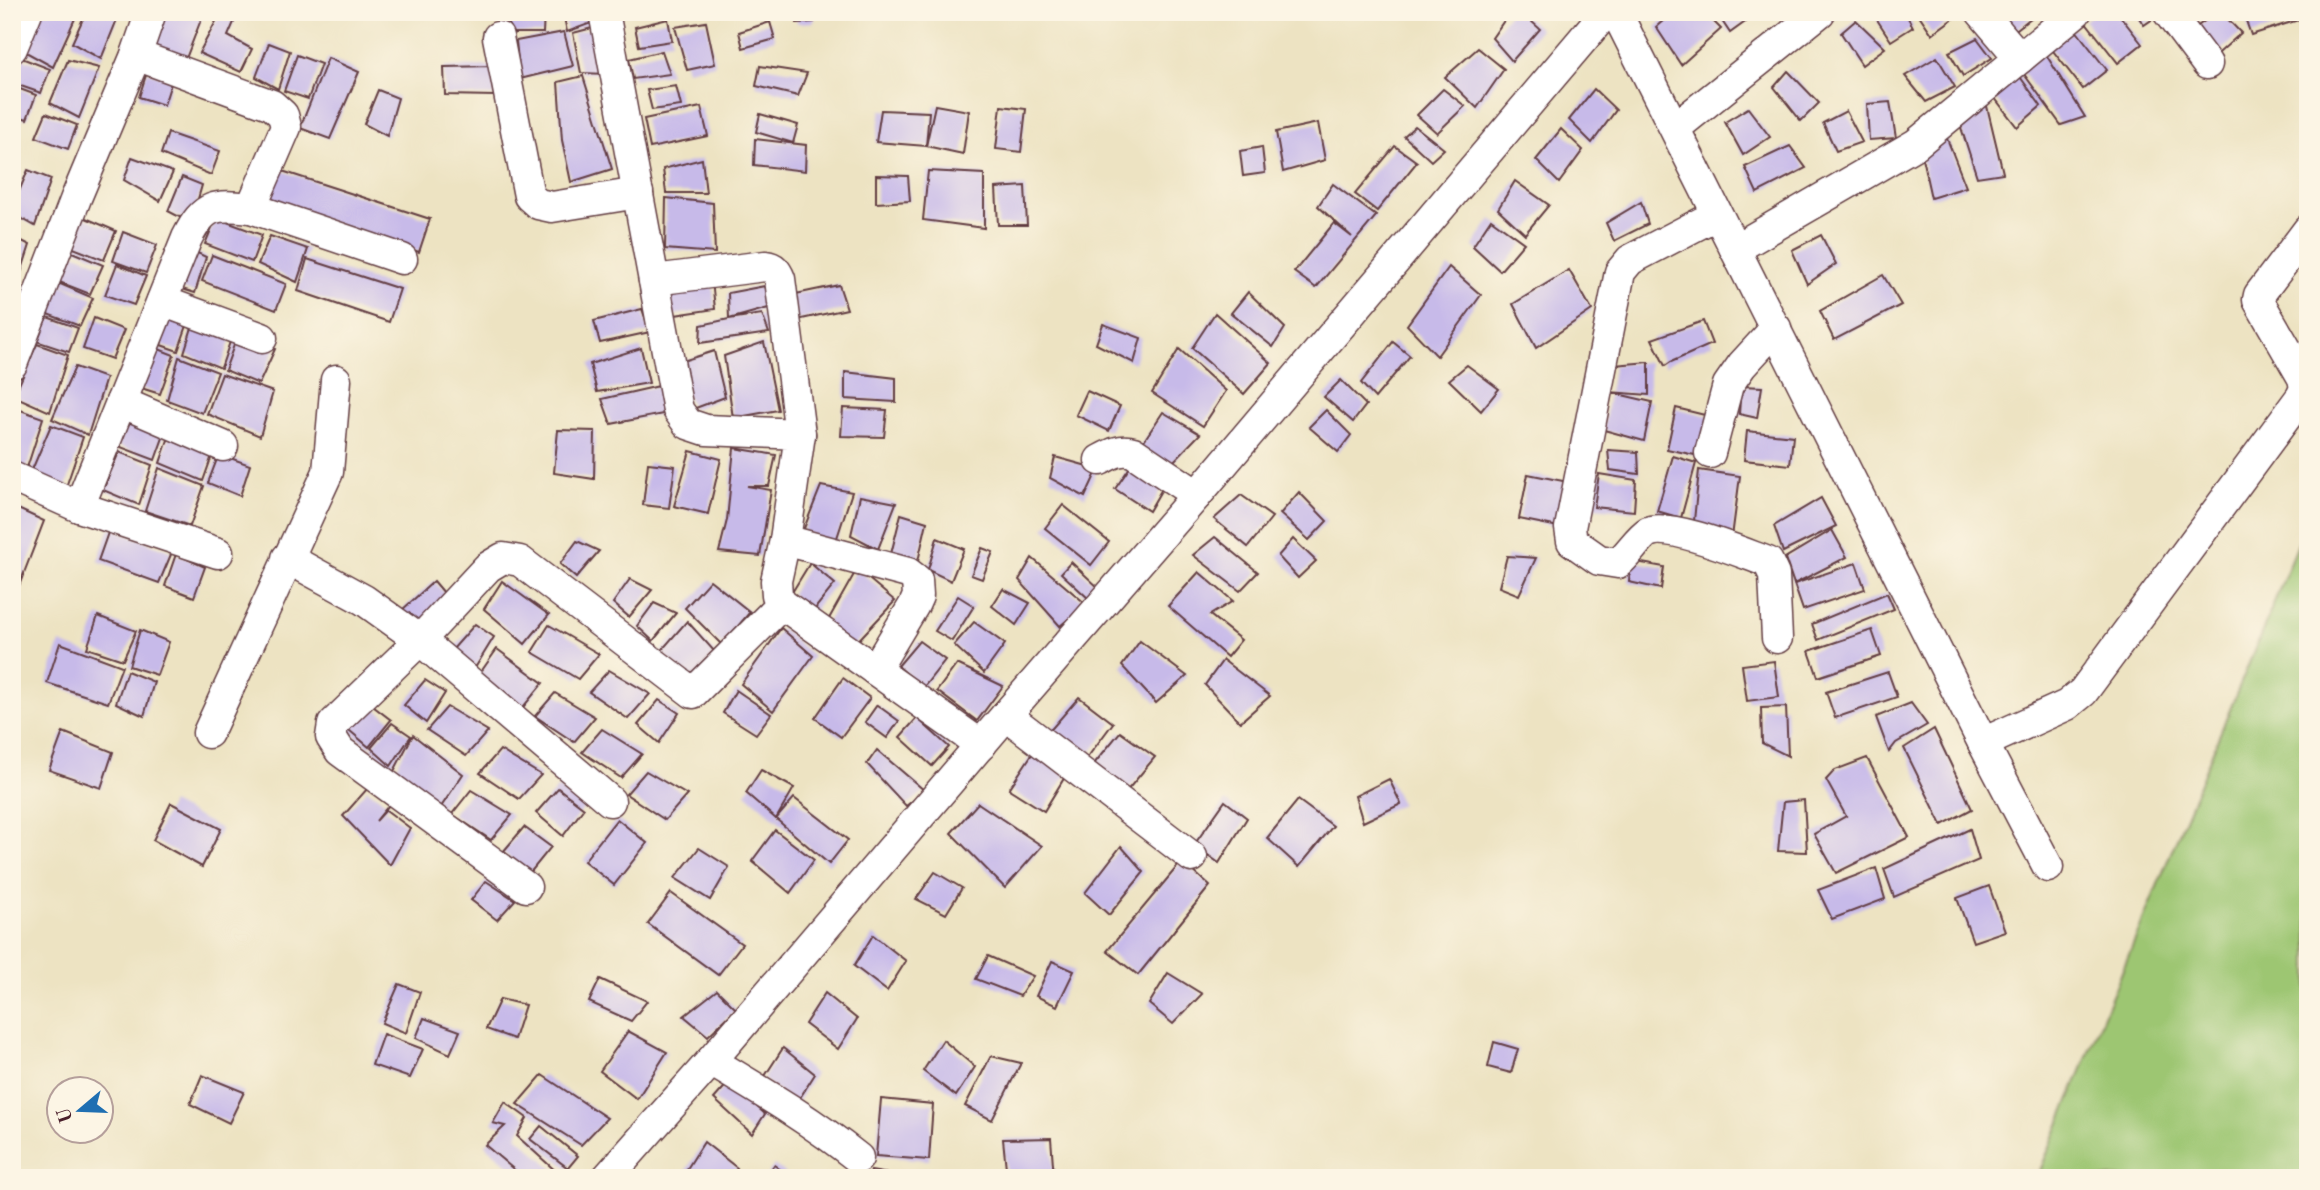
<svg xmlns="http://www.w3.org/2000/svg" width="2320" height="1190" viewBox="0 0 2320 1190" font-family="'Old Standard TT',serif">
	<rect width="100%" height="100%" fill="#fcf5e5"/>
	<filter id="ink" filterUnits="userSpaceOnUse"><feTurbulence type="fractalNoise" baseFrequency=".0143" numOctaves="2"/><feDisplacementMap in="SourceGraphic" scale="14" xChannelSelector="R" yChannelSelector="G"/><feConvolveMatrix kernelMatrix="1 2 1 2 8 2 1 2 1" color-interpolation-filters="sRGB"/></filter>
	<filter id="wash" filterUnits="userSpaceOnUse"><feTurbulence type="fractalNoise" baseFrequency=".00686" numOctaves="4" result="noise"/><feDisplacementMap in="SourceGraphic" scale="28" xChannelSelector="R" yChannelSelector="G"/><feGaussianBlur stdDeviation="1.57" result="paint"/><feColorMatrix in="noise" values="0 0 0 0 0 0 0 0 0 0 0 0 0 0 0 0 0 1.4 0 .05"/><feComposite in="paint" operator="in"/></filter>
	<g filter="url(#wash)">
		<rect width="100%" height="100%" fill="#ede3c2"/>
		<path fill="#9dc672" stroke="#74724e" stroke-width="2" d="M2308,520V1178H2037Z"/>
		<g id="blocks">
			<g fill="#c7bae9">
				<path d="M38,12H78L53,67L24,51Z"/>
				<path d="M86,12H120L101,59L72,43Z"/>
				<path d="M157,12H204L185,61L152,49L163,25L153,21Z"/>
				<path d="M221,12L238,13L228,36L252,49L241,72L199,53Z"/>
				<path d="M508,12H544L543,33H510Z"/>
				<path d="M563,12H594L597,21L567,32Z"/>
				<path d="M796,12H813L814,22L797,23Z"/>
				<path d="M1510,12H1521L1540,29L1512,61L1492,38Z"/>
				<path d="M1673,12H1704L1721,29L1681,65L1656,27Z"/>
				<path d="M1716,12H1759L1730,33Z"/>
				<path d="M1872,12H1905L1913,27L1891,41Z"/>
				<path d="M1917,12H1962L1932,34Z"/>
				<path d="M1993,12H2028L2032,17L2012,33Z"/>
				<path d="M2097,12H2117L2142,44L2118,63L2085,21Z"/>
				<path d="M2135,12H2163L2144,25Z"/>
				<path d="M2217,12H2221L2241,33L2209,62L2191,31Z"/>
				<path d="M2243,12H2295L2298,20L2251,35Z"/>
				<path d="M668,19L672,41L639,46L635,27Z"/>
				<path d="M1856,20L1885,48L1862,65L1841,33Z"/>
				<path d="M706,22L715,64L687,70L675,27Z"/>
				<path d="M770,22L775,39L743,48L739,32Z"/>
				<path d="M596,27L607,74L581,73L573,33Z"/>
				<path d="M2075,29L2107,70L2083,89L2050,47Z"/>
				<path d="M564,32L573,66L520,79L516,41Z"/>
				<path d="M1977,38L1992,58L1963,76L1949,52Z"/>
				<path d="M269,43L290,51L278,89L256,77Z"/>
				<path d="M1478,48L1504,69L1477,108L1445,77Z"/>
				<path d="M662,51L670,74L633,79L629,59Z"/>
				<path d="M2045,53L2085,117L2061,125L2021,70Z"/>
				<path d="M297,55L321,64L308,99L284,91Z"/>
				<path d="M19,57L50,69L41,93L12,83V72Z"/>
				<path d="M1937,57L1955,87L1926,102L1905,76Z"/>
				<path d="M328,58L359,72L330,139L300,128Z"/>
				<path d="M68,60L99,68L79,118L50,103Z"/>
				<path d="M494,66L495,96L445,95L444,67Z"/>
				<path d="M760,66L807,73L798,96L756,86Z"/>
				<path d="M1788,71L1819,103L1801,121L1774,87Z"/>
				<path d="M147,72L172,80L164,105L139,97Z"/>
				<path d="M2018,74L2041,106L2017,127L1991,93Z"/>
				<path d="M583,76L612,169L571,182L562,140L558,82Z"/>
				<path d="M12,86L36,95L27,119L12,114Z"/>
				<path d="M676,86L681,106L652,110L647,90Z"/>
				<path d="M1443,89L1465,106L1437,133L1417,115Z"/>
				<path d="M1594,89L1616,110L1592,143L1569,120Z"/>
				<path d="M378,90L398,98L387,136L364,124Z"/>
				<path d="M1890,102L1896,138L1869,140L1867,104Z"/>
				<path d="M1986,102L2003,173L1977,177L1956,112Z"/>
				<path d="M935,105L969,111L963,154L926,146Z"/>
				<path d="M1001,106L1026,109L1021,152L996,149Z"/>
				<path d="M701,107L708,136L650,148L644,119Z"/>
				<path d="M1748,108L1770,137L1743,155L1725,122Z"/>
				<path d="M881,110L929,112L926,146L876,142Z"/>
				<path d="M1846,111L1862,142L1836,151L1823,123Z"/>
				<path d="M46,113L77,125L68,149L36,137Z"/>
				<path d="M760,114L798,125L793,143L756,132Z"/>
				<path d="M12,116L22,119L12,145Z"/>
				<path d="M1318,123L1325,160L1283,172L1276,132Z"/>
				<path d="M1415,126L1444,149L1431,161L1404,136Z"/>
				<path d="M1561,129L1583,150L1559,183L1536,160Z"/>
				<path d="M168,133L220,151L211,175L161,154Z"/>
				<path d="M1946,136L1966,187L1931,198L1919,144Z"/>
				<path d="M755,139L806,145L805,171L754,165Z"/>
				<path d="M1395,146L1417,162L1377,211L1355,194Z"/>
				<path d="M1790,146L1806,168L1757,193L1745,167Z"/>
				<path d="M1262,147L1265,173L1243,176L1240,151Z"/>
				<path d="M132,157L173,172L160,201L124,180Z"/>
				<path d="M702,159L706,193H666L663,169Z"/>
				<path d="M28,170L51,179L35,226L12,213V208Z"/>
				<path d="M279,170L430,219L419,252L263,199Z"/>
				<path d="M928,171L984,174V228L923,220Z"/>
				<path d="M876,175L908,176L910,201L876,203Z"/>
				<path d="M182,177L202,185L191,223L168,211Z"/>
				<path d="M1515,181L1549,205L1525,234L1498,209Z"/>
				<path d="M1333,184L1376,216L1316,288L1294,272L1334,223L1352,237L1318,206Z"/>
				<path d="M1025,186L1027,225H998L996,188Z"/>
				<path d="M666,198L713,203L715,253L665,249Z"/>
				<path d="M1641,202L1648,224L1614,241L1606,223Z"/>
				<path d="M74,213L116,231L104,260L63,244Z"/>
				<path d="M216,218L262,235L252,262L205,244Z"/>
				<path d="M1491,219L1524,243L1500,271L1473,246Z"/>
				<path d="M123,232L157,245L146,273L113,261Z"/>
				<path d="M1821,235L1836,264L1807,284L1792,250Z"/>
				<path d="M12,236L30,245L13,297H12Z"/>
				<path d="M270,236L308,249L297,282L258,264Z"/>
				<path d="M60,247L103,265L90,294L49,278Z"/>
				<path d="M191,250L206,257L195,293L179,288Z"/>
				<path d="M212,255L286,284L276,310L202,281Z"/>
				<path d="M307,259L400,289L389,322L298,291Z"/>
				<path d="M117,264L146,276L134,305L105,295Z"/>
				<path d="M1449,267L1481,295L1437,356L1407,325Z"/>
				<path d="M1569,270L1592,310L1536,348L1513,304Z"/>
				<path d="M1883,275L1901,305L1834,340L1820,311Z"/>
				<path d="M51,280L93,298L80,326L39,311Z"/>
				<path d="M712,280L715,309L668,316L664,287Z"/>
				<path d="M839,285L847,309L797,320L791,295Z"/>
				<path d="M765,286L772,307L729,319L762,314L769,333L700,343L701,325L729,319L728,293Z"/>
				<path d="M1248,292L1285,328L1273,347L1231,313Z"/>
				<path d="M642,309L650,332L600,343L594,321Z"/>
				<path d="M170,310L190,317L178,351L161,345Z"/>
				<path d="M1215,313L1271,363L1244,394L1192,348Z"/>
				<path d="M47,317L78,328L69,352L36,341Z"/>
				<path d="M94,318L124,330L112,359L83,349Z"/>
				<path d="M195,318L233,333L221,368L184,353Z"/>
				<path d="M1703,321L1712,344L1671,362L1665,366L1652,339Z"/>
				<path d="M1103,324L1141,338L1134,363L1096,344Z"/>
				<path d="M238,334L275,349L259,384L225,370Z"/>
				<path d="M764,342L778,410L733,418L724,356Z"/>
				<path d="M1393,342L1410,356L1375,398L1361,383Z"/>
				<path d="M37,344L68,355L50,412L14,396Z"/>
				<path d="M156,348L174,355L160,394L141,388Z"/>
				<path d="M641,348L649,383L597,392L590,364Z"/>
				<path d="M1179,349L1226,391L1203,426L1152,393Z"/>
				<path d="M714,351L725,397L693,409L673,364Z"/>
				<path d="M179,357L218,372L202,413L167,400Z"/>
				<path d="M1649,362V395L1609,392L1614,365Z"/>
				<path d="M1467,365L1499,389L1481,411L1449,380Z"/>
				<path d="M75,367L106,378L88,435L52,419Z"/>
				<path d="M845,372L896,378V402L845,399Z"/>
				<path d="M222,374L273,392L260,436L207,414Z"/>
				<path d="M1341,380L1366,405L1353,422L1324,397Z"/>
				<path d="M659,386L663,414L611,424L602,399Z"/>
				<path d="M1741,386L1762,387L1757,418L1739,414Z"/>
				<path d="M1087,391L1120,406L1109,431L1076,415Z"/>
				<path d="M1609,392L1652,402L1644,441L1604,430Z"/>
				<path d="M12,407L43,418L25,474L12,469Z"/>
				<path d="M843,408L887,410L884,437L841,436Z"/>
				<path d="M1676,408L1713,417L1704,457L1667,449Z"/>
				<path d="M1326,410L1351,435L1338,452L1309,427Z"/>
				<path d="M1163,412L1200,434L1171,464L1139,448Z"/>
				<path d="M129,417L165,432L155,460L118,446Z"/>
				<path d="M51,425L83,437L64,493L29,477Z"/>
				<path d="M558,430L595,431L594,479L554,473Z"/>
				<path d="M1747,431L1793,436L1790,465L1744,460Z"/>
				<path d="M170,434L214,450L203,481L160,463Z"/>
				<path d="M734,448L776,455L769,486H747L771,490L760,556L719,552L727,520Z"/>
				<path d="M1608,450L1638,452L1639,474L1610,470Z"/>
				<path d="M690,451L721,459L708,514L674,506Z"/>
				<path d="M119,452L152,465L139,505L103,490Z"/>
				<path d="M219,454L250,465L240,496L208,483Z"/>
				<path d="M1673,456L1696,463L1681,518L1657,511Z"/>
				<path d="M1055,457L1098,469L1085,497L1050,478Z"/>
				<path d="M648,463L675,466L669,508L643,505Z"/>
				<path d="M1130,467L1163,487L1149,511L1115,489Z"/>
				<path d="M159,468L204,486L190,526L145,511Z"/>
				<path d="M1699,470L1740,476L1732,537L1694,521Z"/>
				<path d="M1528,474L1568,482L1559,527L1519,519Z"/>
				<path d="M1599,474L1636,480L1634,511L1594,507Z"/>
				<path d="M821,486L852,492L835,544L803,531Z"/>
				<path d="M1299,492L1327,521L1309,540L1280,514Z"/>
				<path d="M1241,495L1272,517L1248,547L1214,519Z"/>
				<path d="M860,496L896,503L878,549L851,535Z"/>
				<path d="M1821,498L1836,526L1783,552L1774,526Z"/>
				<path d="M1063,505L1109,542L1091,565L1045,528Z"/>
				<path d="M18,509L44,521L17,591L12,589V526Z"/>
				<path d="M901,514L927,522L916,570L890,558Z"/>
				<path d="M110,527L172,552L159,583L98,561Z"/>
				<path d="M1832,530L1847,557L1794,584L1785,558Z"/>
				<path d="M1215,537L1258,572L1240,591L1193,555Z"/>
				<path d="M937,538L964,549L951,581L928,570Z"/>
				<path d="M1293,539L1316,561L1298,578L1278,556Z"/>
				<path d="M577,541L599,551L576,578L560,564Z"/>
				<path d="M982,548L993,552L982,579L971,575Z"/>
				<path d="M176,554L205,567L194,597L165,586Z"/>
				<path d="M1507,556L1536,558L1519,595L1499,587Z"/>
				<path d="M1032,558L1086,604L1060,626L1019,580Z"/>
				<path d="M1631,561L1664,567L1661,589L1629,582Z"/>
				<path d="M1071,562L1099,588L1089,599L1061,573Z"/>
				<path d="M810,563L835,584L817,606L813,615L791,594Z"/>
				<path d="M1856,563L1865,589L1803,610L1794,584Z"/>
				<path d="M857,569L895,601L852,647L826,624Z"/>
				<path d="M1199,572L1233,601L1210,615L1241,640L1227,657L1168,606Z"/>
				<path d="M630,579L652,590L629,617L613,603Z"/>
				<path d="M710,580L750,612L722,645L685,608Z"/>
				<path d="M434,581L450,600L419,628L402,610Z"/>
				<path d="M502,581L549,615L525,644L484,609Z"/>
				<path d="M1003,589L1030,603L1016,625L992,606Z"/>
				<path d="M1887,593L1894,609L1818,640L1812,624Z"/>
				<path d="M958,596L974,606L952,641L935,631Z"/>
				<path d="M654,603L676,613L653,641L637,626Z"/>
				<path d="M98,616L136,631L123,660L87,648Z"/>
				<path d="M687,621L715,652L695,680L660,652Z"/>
				<path d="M974,622L1005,644L984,673L954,645Z"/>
				<path d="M475,624L494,637L475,668L453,649Z"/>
				<path d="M549,625L599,654L578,679L532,652Z"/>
				<path d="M781,628L813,656L773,711L741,684Z"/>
				<path d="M140,630L169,642L157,675L129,666Z"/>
				<path d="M1872,630L1881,656L1818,677L1809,651Z"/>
				<path d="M919,641L945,660L923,688L898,666Z"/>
				<path d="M1140,641L1187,676L1156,703L1122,666Z"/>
				<path d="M60,643L122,666L108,703L47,683Z"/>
				<path d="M497,649L543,683L519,712L478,676Z"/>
				<path d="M1223,660L1270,696L1240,722L1205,685Z"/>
				<path d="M1774,661L1779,697L1747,701L1742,665Z"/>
				<path d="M957,664L1003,686L977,721L937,691Z"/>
				<path d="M609,670L650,694L628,719L589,692Z"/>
				<path d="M127,671L154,682L144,716L116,703Z"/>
				<path d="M1888,672L1897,697L1835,718L1826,692Z"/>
				<path d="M843,678L870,698L841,737L815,718Z"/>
				<path d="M425,680L445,693L426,723L404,705Z"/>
				<path d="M736,690L771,714L756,734L723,713Z"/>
				<path d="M555,693L595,717L574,742L535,716Z"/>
				<path d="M1079,697L1113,723L1081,766L1047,734Z"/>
				<path d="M365,700L391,720L369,747L343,725Z"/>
				<path d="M659,700L679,713L659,743L638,725Z"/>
				<path d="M1911,703L1927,725L1896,743L1889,752L1876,717Z"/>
				<path d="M877,705L899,721L887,738L865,722Z"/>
				<path d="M447,707L488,731L466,756L427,730Z"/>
				<path d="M1786,707L1788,756L1762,743L1761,708Z"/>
				<path d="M917,718L949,747L932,766L900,737Z"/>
				<path d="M392,723L411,736L391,766L371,748Z"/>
				<path d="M602,729L642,754L621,778L582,752Z"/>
				<path d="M1934,729L1972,809L1942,825L1904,748Z"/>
				<path d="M63,732L113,752L101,788L49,770Z"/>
				<path d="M1120,732L1155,757L1121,798L1089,770Z"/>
				<path d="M413,735L463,774L439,810L393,773Z"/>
				<path d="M500,750L541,775L519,799L480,773Z"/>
				<path d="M877,750L925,791L906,806L867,764Z"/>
				<path d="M1032,754L1066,775L1044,811L1009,789Z"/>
				<path d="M1867,758L1909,837L1836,873L1814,834L1846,816L1826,780L1835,770Z"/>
				<path d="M761,770L794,788L776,819L746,793Z"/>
				<path d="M646,771L687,795L665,820L626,794Z"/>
				<path d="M1389,779L1401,804L1363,822L1355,796Z"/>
				<path d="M558,788L584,808L563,836L536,813Z"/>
				<path d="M367,789L389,805L376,821L386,810L410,828L390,865L343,816Z"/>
				<path d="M471,790L512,815L491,840L452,814Z"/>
				<path d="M794,798L848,840L829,864L776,819Z"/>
				<path d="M1298,800L1333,826L1299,867L1267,838Z"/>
				<path d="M1804,800L1807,852L1778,851L1783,802Z"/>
				<path d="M1225,801L1247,818L1219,863L1194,845Z"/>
				<path d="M171,803L221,829L202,867L153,840Z"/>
				<path d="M978,803L1042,846L1005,888L951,833Z"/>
				<path d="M617,819L647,843L614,885L584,861Z"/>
				<path d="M524,827L551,847L529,874L503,852Z"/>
				<path d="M1970,829L1979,860L1894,897L1884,869Z"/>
				<path d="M775,830L814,860L790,893L752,861Z"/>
				<path d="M1121,846L1144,872L1109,915L1085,893Z"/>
				<path d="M699,848L729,867L710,900L675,878Z"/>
				<path d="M1182,861L1210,886L1138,975L1107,951Z"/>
				<path d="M1876,868L1885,899L1832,919L1818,890Z"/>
				<path d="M935,872L962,888L946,914L916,899Z"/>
				<path d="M486,881L515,900L497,920L471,900Z"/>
				<path d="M1989,886L2005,931L1973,942L1957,898Z"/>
				<path d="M671,893L742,944L718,975L648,924Z"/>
				<path d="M873,935L906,961L887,991L854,966Z"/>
				<path d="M988,956L1033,976L1020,996L976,979Z"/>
				<path d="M1052,961L1074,971L1057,1006L1036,996Z"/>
				<path d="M1168,973L1202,994L1173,1024L1149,1004Z"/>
				<path d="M600,979L647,1001L631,1021L589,1002Z"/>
				<path d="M399,984L420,992L406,1033L382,1023Z"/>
				<path d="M717,990L736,1009L708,1036L684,1016Z"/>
				<path d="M825,993L857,1019L838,1049L805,1024Z"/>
				<path d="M500,999L525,1005L514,1039L486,1029Z"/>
				<path d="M424,1018L460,1031L450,1054L416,1038Z"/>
				<path d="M628,1031L667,1052L637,1099L600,1071Z"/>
				<path d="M383,1034L423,1049L410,1078L372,1065Z"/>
				<path d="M943,1040L975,1067L956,1096L923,1071Z"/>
				<path d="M1494,1042L1518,1049L1511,1073L1488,1067Z"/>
				<path d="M783,1048L815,1074L796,1104L763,1079Z"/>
				<path d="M991,1056L1021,1063L992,1120L965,1106Z"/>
				<path d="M202,1075L244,1092L229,1123L190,1104Z"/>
				<path d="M542,1075L607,1118L581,1145L517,1104Z"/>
				<path d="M729,1082L765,1114L752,1134L714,1099Z"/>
				<path d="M881,1099L933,1104L929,1160L876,1156Z"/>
				<path d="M505,1102L527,1118L517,1136L559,1174L554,1178H524L485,1145L505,1126L493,1123Z"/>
				<path d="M541,1126L578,1156L568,1168L530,1139Z"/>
				<path d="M1051,1138L1054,1178H1007L1003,1139Z"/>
				<path d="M704,1142L737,1168L730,1178H692L685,1172Z"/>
				<path d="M774,1165L785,1173L782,1178H765Z"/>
				<path d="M871,1171L901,1176V1178H869Z"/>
			</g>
		</g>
	</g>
	<g filter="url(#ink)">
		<use href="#blocks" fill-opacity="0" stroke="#623c42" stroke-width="2"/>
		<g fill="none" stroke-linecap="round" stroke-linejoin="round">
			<g stroke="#623c42" stroke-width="33">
				<g id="street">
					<path d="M604,12L678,410L688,424L706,430L800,434L785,540L776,581L777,595L782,604L981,745"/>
					<path d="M1616,12L1983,743L2048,867"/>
					<path d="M1981,12L2020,58"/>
					<path d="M2168,12L2207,64"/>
					<path d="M498,37L529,196L538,204L552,207L638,193"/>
					<path d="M12,48L27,12"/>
					<path d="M136,55L272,105L283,115L286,127L251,208"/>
					<path d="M1675,128L1820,12"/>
					<path d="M1716,215L1630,260L1620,272L1570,528L1572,541L1599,560L1618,563C1628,555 1639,537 1648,532C1669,522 1745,554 1768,562L1774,575L1777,638"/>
					<path d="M1735,249L1916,144L2076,12"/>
					<path d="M654,280L765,266C774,267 777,271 780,279L800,434"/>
					<path d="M162,301L262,338"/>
					<path d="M12,364L76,198L136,55L151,12"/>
					<path d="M121,402L223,446"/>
					<path d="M1710,453L1728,385L1742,365L1776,328"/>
					<path d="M1100,460C1111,454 1121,448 1133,452L1197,495"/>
					<path d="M12,477L79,507L187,238C204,204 215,204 251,208L402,259"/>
					<path d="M79,507L218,553"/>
					<path d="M785,540L908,573L917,580L918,596L914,605L875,670"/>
					<path d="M287,558L364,600L420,640L610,801"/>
					<path d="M1006,715L1192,857"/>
					<path d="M208,733L328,472L336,380"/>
					<path d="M1983,743L2067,705L2083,692L2301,397L2305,388L2303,378L2258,300L2259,295L2308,230"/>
					<path d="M526,887L340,751L331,737L333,724L420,640L488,567L503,558L520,561L693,693L782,604"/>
					<path d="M711,1061C761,1091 812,1121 858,1158"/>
					<path d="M607,1178L711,1061L1006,715L1197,495L1606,12"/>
				</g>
			</g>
			<use href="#street" stroke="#fff" stroke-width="30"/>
		</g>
	</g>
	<rect width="2320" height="1190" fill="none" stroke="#fcf5e5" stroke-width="42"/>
	<g transform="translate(80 1110) rotate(251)"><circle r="33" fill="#fcf5e5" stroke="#b59f9b" stroke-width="2"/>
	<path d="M0-5L12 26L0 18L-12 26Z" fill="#1f6fb2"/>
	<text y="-10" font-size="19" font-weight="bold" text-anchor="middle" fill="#4a1f2b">U</text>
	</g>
</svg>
